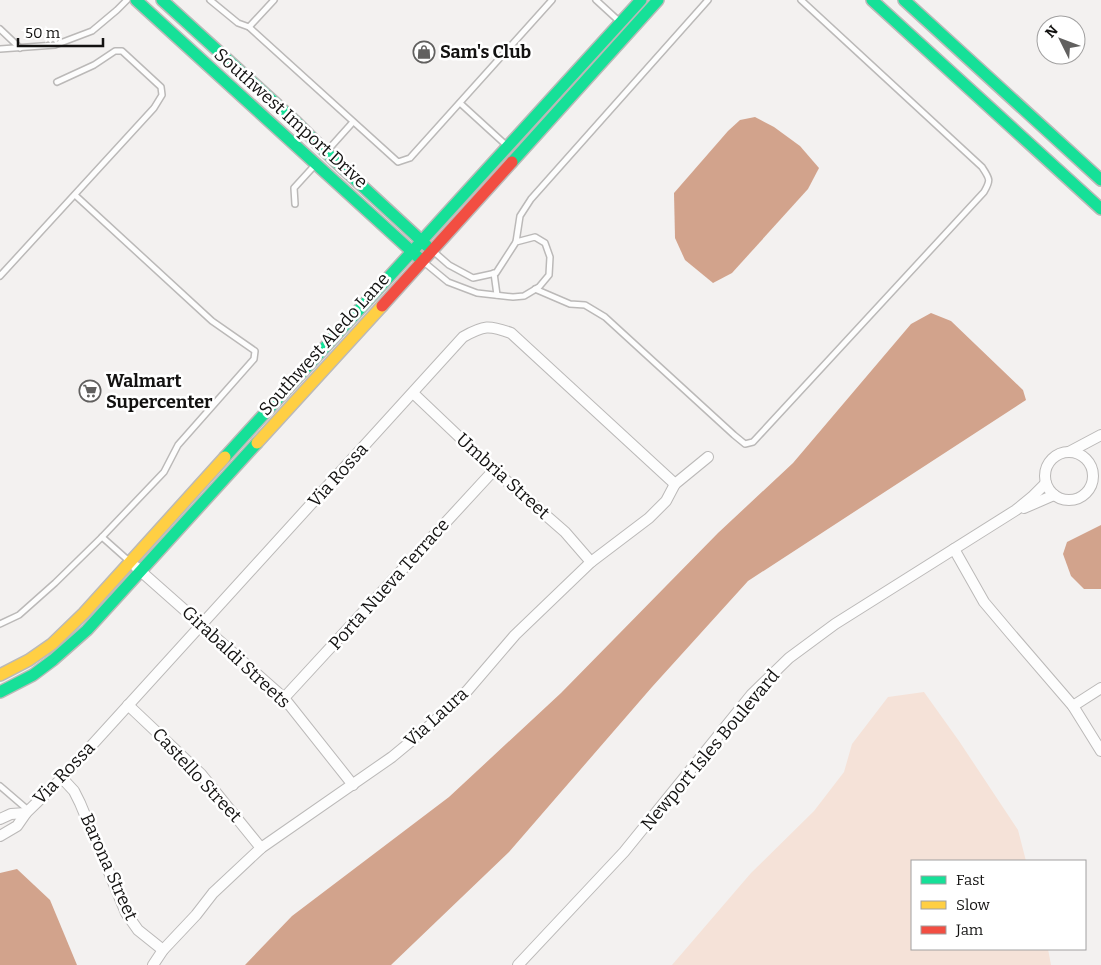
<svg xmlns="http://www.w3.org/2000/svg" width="1101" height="965" viewBox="0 0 1101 965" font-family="Bitter,serif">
	<rect width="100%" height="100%" fill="#f3f1f0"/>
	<path fill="#f5e2d8" d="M924,692L959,741L1018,830L1026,861H912V949H1048L1051,965H672L751,873L814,811L844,772L852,744L888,697Z"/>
	<g fill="#d2a38c">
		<path d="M755,117L774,127L800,146L819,168L808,189L732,273L713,283L685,260L675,238L674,193L728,131L740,120Z"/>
		<path d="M931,313L951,321L1023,390L1026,400L748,581L652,687L509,852L391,965H245L292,916L449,797L561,693L718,533L793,463L911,324Z"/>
		<path d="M1101,525V589H1084L1071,576L1063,554L1067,542Z"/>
		<path d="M17,869L50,900L77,965H0V873Z"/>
	</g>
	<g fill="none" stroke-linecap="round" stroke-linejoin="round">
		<g stroke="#bbb9b8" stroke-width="8">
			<g id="lane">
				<path d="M210,0L238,23L249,27L398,162L410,158L552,0"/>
				<path d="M596,0L620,22"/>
				<path d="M249,27L274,0"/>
				<path d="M0,29L20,48"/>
				<path d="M0,49L55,45L92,31L117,10L127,0"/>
				<path d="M460,103L506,145"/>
				<path d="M327,151L353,122"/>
				<path d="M295,204L294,188L315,165"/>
				<path d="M516,242L520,216L531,199L708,0"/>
				<path d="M425,263L448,282L477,293L513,297L524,296L539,287L549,275L550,257L545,243L535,237L516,242L496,273L473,278L449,265L433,251"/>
				<path d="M494,273L497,295"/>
				<path d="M0,276L154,108L162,95L161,87L122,51H115L94,65L57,82"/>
				<path d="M535,289L570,304L585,305L605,317L734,435L745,444L753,442L984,192C991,180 990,179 982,167L801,0"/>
				<path d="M102,537L129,561"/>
				<path d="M0,624L19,615L55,583L102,537L164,472L178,445L254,359L255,351L212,321L75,195"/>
				<path d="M0,786L28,810"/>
			</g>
		</g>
		<g stroke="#bbb9b8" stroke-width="12">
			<g id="street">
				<path d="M413,393L494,470L565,532L591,562"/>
				<path d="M1069,452L1101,435"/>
				<circle cx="1069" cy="476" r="24"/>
				<path d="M1024,508L1054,495"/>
				<path d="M954,549L984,602L1011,634L1073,706L1101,751"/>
				<path d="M136,567L284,698L353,785"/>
				<path d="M284,698L494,470"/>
				<path d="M128,705L201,774L261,848"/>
				<path d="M1073,706L1101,688"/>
				<path d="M62,778L74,791L80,803L126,913L138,930L163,950"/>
				<path d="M0,819L11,814L26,813"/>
				<path d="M0,836L17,826L26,813L62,778L463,337C484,325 489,325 511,333L675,484"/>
				<path d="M153,965L163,950L196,915L213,893L261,848L392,757L427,728L467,691L515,635L591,562L649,518L666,501L675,484L708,457"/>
				<path d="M518,965L624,852L752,694L789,658L835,624L1016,510L1032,497L1046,483"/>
			</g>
		</g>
		<g stroke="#bbb9b8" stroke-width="14">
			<g id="fast">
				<path d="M136,0L419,258"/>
				<path d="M162,0L296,122L334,160L427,246"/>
				<path d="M872,0L1101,209"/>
				<path d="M904,0L1101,180"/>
				<path d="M512,162L658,0"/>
				<path d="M225,457L641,0"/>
				<path d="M0,692L33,675L53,660L87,630L257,443"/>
			</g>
		</g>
		<g stroke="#bbb9b8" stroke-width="14">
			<g id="slow">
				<path d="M257,443L382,306"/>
				<path d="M0,675L29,660L52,644L84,613L225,457"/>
			</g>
		</g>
		<g stroke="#bbb9b8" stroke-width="14">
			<path id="jam" d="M382,306L512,162"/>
		</g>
		<use href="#lane" stroke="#fdfdfd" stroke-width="5"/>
		<use href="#street" stroke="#fdfdfd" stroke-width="10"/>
		<use href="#fast" stroke="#16e098" stroke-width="11"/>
		<use href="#slow" stroke="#ffcf43" stroke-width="11"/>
		<use href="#jam" stroke="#f24e42" stroke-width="11"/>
	</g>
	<defs>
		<g id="shop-ring" transform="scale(1.125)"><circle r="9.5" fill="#fff" stroke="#61605f" stroke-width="1.5"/><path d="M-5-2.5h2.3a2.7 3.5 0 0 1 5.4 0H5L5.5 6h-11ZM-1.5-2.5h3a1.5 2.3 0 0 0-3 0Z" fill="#61605f"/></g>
		<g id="supermarket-ring" transform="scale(1.125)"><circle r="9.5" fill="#fff" stroke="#61605f" stroke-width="1.5"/><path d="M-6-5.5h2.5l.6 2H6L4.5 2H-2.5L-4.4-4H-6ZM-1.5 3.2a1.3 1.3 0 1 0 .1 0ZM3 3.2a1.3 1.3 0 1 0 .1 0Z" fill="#61605f"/></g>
	</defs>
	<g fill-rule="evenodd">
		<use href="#shop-ring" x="424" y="52"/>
		<use href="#supermarket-ring" x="90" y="391"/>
	</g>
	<g text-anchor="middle" stroke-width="5" stroke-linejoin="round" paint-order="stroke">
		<g font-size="18" font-weight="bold" fill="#131211" stroke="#fff" text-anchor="start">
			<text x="440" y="58">Sam's Club</text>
			<text x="106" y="387">Walmart<tspan x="106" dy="21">Supercenter</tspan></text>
		</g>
		<g font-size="18" fill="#131211" stroke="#fff">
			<text transform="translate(291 118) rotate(42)" y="6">Southwest Import Drive</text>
			<text transform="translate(324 344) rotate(-48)" y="6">Southwest Aledo Lane</text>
			<text transform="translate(338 475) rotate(-48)" y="6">Via Rossa</text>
			<text transform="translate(503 476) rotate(42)" y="6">Umbria Street</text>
			<text transform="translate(389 584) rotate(-48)" y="6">Porta Nueva Terrace</text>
			<text transform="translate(236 657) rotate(43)" y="6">Girabaldi Streets</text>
			<text transform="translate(436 717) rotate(-42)" y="6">Via Laura</text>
			<text transform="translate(710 750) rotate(-50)" y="6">Newport Isles Boulevard</text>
			<text transform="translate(64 773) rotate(-46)" y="6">Via Rossa</text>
			<text transform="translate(197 775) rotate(47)" y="6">Castello Street</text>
			<text transform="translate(109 867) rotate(66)" y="6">Barona Street</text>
		</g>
	</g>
	<rect x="911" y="860" width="175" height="90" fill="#ffffff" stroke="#a1a0a0"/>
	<rect x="921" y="876" width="25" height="8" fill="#16e098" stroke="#a1a0a0"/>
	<text x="956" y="885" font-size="15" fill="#131211">Fast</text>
	<rect x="921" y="901" width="25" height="8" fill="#ffcf43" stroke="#a1a0a0"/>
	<text x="956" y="910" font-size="15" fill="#131211">Slow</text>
	<rect x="921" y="926" width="25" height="8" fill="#f24e42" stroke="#a1a0a0"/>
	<text x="956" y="935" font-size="15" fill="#131211">Jam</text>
	<g transform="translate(1061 40) rotate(312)"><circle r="24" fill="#ffffff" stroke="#a1a0a0"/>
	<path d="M0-4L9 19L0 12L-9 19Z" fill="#61605f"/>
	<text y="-8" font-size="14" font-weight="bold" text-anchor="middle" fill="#131211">N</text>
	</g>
	<path d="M18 38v8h85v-8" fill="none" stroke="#131211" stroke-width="2.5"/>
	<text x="25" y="38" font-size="15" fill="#131211" stroke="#ffffff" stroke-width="4" paint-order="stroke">50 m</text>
</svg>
